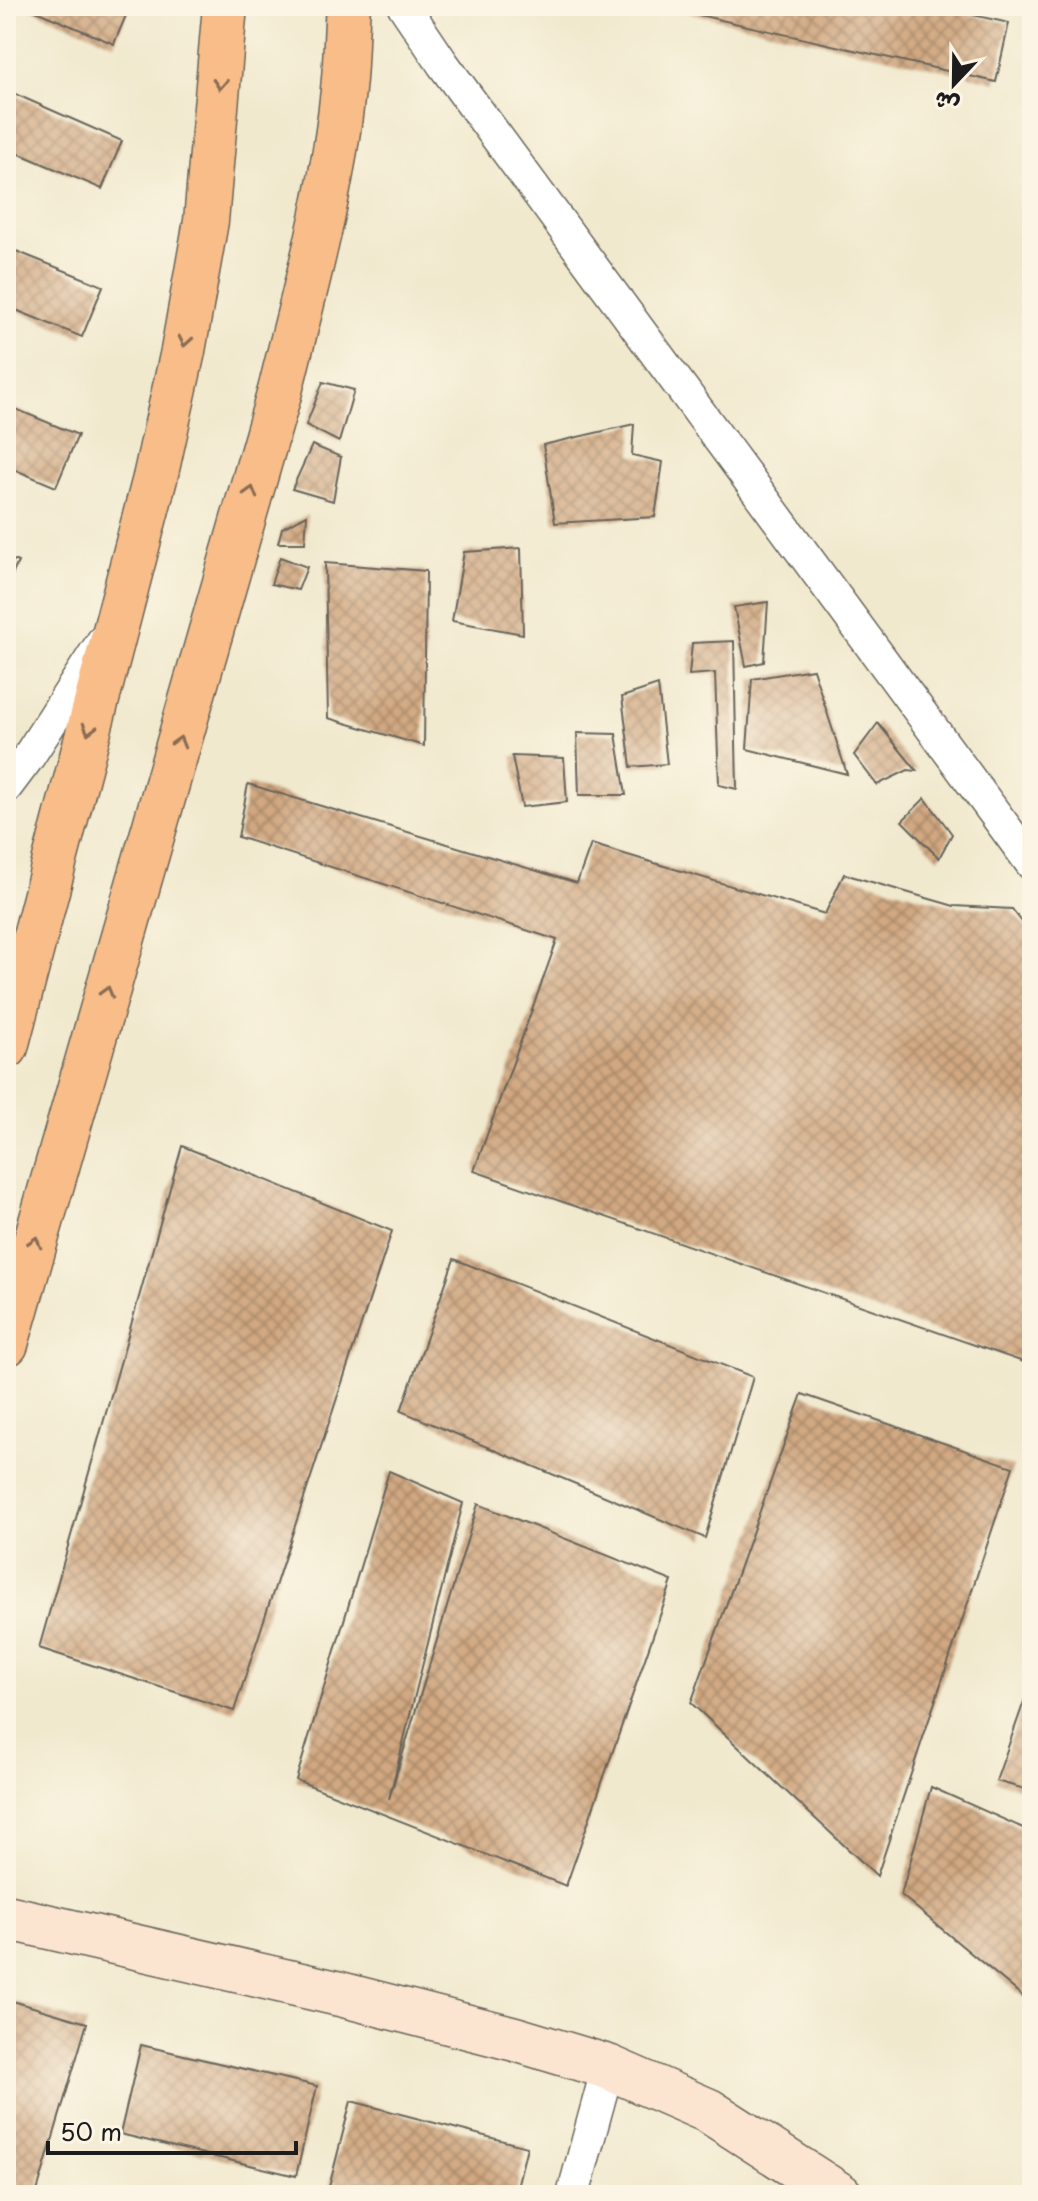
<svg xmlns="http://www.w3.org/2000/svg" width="1038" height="2201" viewBox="0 0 1038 2201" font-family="'Playpen Sans','Playpen Sans Arabic',sans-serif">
	<defs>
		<pattern id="building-cross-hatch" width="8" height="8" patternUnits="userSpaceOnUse" patternTransform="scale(2)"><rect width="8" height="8" fill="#d1a881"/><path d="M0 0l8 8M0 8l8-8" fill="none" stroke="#a98869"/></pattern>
	</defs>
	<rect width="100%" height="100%" fill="#fcf5e5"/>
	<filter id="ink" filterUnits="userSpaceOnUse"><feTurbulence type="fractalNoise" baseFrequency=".0125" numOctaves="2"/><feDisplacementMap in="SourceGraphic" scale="16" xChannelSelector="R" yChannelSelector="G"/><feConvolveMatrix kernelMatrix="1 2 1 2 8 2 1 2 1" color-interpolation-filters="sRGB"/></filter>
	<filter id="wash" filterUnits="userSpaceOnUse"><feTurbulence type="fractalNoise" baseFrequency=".006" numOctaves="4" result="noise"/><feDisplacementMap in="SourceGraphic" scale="32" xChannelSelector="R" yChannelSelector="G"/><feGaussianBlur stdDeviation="1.8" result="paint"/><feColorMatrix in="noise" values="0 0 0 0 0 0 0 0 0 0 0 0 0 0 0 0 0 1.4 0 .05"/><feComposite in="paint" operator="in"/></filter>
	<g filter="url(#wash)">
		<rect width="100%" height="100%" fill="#f1e9ce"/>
		<g id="blocks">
			<g fill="url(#building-cross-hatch)">
				<path d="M24,6H130L114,44Z"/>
				<path d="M659,6H933L1009,23L996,82Z"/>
				<path d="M6,90L122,141L102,189L6,148Z"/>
				<path d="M6,247L103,286L82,337L6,306Z"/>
				<path d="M323,382L354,390L339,442L306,425Z"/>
				<path d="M6,405L78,435L56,487L6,466Z"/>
				<path d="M634,424L632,455L663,462L655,517L555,523L543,445Z"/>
				<path d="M312,445L341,457L333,501L292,489Z"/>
				<path d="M307,515L305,543H278L282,528Z"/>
				<path d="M521,548L523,634L452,621L464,552Z"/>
				<path d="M6,557L18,562L6,589Z"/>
				<path d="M280,557L307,567L298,590L271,584Z"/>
				<path d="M325,563L426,571L424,746L328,718Z"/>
				<path d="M768,602L764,662L746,666L734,607Z"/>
				<path d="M734,641L737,789L719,785L715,673L689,675L692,643Z"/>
				<path d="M813,669L847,774L747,749L752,679Z"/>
				<path d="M658,685L667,764L631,767L622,697Z"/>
				<path d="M878,723L917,771L908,770L877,785L854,755Z"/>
				<path d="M577,733L616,734L626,795H579Z"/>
				<path d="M512,756L564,758L567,802L522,807Z"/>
				<path d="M248,784L577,883L591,844L825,914L844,874L954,906L1012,909L1032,935V1365L474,1171L557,940L238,837Z"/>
				<path d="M925,798L952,834L939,858L902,821Z"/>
				<path d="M182,1146L392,1231L234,1711L39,1648Z"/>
				<path d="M454,1259L753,1377L705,1538L401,1411Z"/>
				<path d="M802,1394L1013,1467L877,1876L691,1703Z"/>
				<path d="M389,1471L463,1503L389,1799L478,1504L672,1581L566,1886L296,1780Z"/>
				<path d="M1032,1679V1791L996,1781Z"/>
				<path d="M931,1787L1032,1832V2004L901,1895Z"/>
				<path d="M6,1999L87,2023L36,2195L6,2192Z"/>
				<path d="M141,2045L317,2086L296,2176L120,2134Z"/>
				<path d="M351,2101L527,2147L515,2195H360L329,2187Z"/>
			</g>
		</g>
	</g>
	<g filter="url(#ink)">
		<use href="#blocks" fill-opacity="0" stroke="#67645a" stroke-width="2"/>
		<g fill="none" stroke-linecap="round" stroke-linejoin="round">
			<g stroke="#67645a" stroke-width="35">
				<g id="street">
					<path d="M404,6L443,64L1032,864"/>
					<path d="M6,787L27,759L103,641"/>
					<path d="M573,2195L608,2067"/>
				</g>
			</g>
			<g stroke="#67645a" stroke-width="47">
				<path id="secondary" d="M6,1917L340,1994L515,2039L608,2067L709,2111L840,2195"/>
			</g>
			<g stroke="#67645a" stroke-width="47">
				<g id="primary">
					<path d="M6,1047L155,478L183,351L206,221L225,6"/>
					<path d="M6,1344L280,391C305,289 335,185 344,79C346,55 346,30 348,6"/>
				</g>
			</g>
			<use href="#street" stroke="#fff" stroke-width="32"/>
			<use href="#secondary" stroke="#fce5d0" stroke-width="44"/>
			<use href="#primary" stroke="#f8bd89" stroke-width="44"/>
		</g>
		<defs><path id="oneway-chevron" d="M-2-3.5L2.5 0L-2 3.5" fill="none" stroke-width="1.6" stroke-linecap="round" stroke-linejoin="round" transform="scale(2)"/></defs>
		<g stroke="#8a6c52">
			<use href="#oneway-chevron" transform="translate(220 84) rotate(94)"/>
			<use href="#oneway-chevron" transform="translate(185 341) rotate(100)"/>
			<use href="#oneway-chevron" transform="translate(251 492) rotate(-74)"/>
			<use href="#oneway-chevron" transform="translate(89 729) rotate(105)"/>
			<use href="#oneway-chevron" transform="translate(179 742) rotate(-74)"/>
			<use href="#oneway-chevron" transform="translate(107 992) rotate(-74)"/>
			<use href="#oneway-chevron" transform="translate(35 1242) rotate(-74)"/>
		</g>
	</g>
	<rect width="1038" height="2201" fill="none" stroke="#fcf5e5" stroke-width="32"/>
	<g transform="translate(954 84) rotate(202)" stroke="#fcf5e5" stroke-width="6" paint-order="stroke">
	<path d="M0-6L14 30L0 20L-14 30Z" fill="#1c1c1c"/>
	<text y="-12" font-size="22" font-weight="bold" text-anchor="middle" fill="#1c1c1c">ش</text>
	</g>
	<path d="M48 2141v12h248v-12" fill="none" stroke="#1c1c1c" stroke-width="4"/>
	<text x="60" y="2141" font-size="24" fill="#1c1c1c" stroke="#fcf5e5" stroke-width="6" paint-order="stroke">50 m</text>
</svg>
